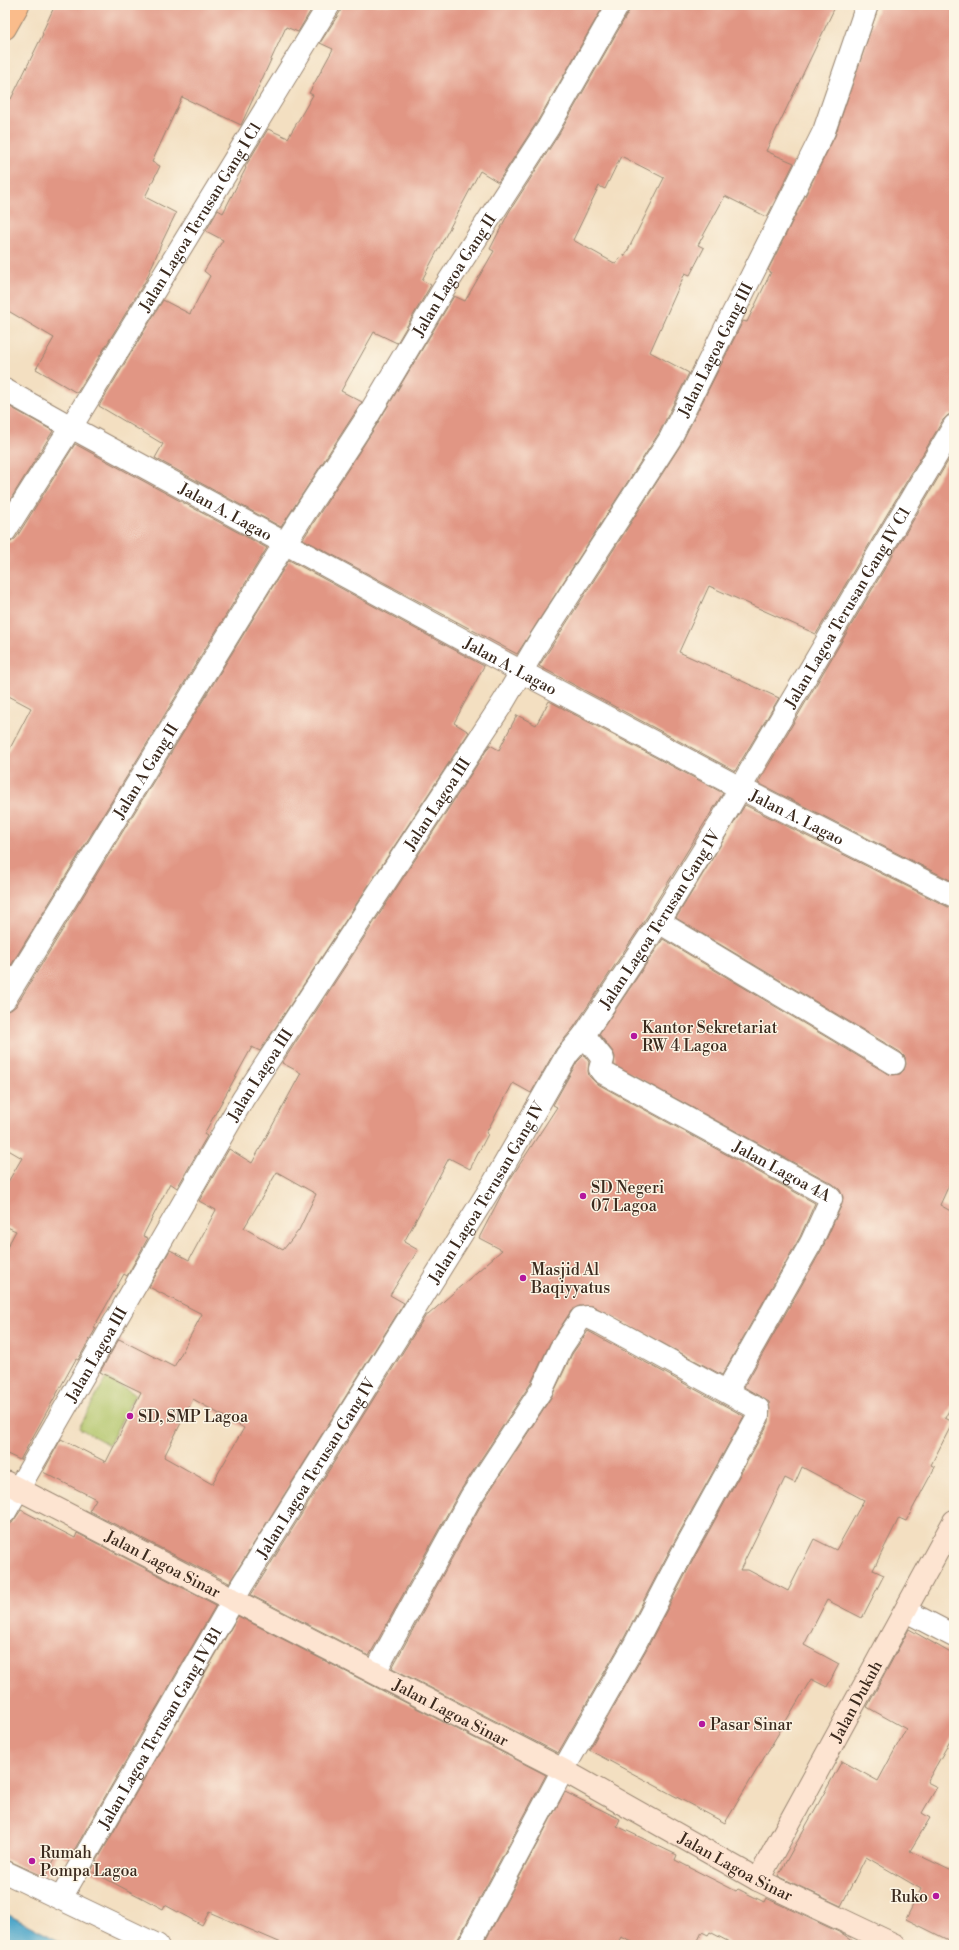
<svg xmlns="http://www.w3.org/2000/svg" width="959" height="1950" viewBox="0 0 959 1950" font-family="'Libre Bodoni',serif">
	<rect width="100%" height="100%" fill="#fcf5e5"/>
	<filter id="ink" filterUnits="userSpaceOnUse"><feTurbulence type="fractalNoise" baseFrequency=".025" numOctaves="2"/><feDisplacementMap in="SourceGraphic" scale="8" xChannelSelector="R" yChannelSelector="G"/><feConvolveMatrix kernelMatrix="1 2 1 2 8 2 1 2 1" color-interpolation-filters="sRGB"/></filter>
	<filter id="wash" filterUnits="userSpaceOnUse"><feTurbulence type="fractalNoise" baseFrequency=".012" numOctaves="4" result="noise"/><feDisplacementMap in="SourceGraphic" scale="16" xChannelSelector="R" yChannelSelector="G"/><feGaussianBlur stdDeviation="0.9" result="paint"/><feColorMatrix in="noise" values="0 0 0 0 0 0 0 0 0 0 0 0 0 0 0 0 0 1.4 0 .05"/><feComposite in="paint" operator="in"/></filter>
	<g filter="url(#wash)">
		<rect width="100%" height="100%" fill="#f3dfc1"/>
		<path fill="#b1c569" stroke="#767844" d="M106,1378L135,1394L109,1445L79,1428Z"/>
		<path fill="#4ba5c9" stroke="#436874" d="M5,1913L67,1945H5Z"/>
		<g id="blocks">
			<g fill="#e19684" fill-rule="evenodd">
				<path d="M55,5H314L298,32L286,27L241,125L182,97L152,162L160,166L145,197L176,213L163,240L146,280L77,393L36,369L54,338L5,309V96L11,99L43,34L42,33Z"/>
				<path d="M341,5H604L537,122L498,182L480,171L422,280L431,285L397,343L374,332L341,391L362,402L281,527L155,458L163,444L99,406L163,300L190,314L210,276L204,271L223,240L206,231L218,210L223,213L246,168L245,167L268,129L288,138L313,95L309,93L333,49L320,43L340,12Z"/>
				<path d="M630,5H836L766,151L794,163L767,217L725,196L698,245L704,248L690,275L685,273L650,352L689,373L659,433L517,654L303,539L376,426L454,296L465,301L494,251L490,249L509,212L559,134L629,11ZM621,156L664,178L625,256L622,254L616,264L573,240L599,186L605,189Z"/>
				<path d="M879,5H954V414L948,415L943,420L816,634L709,586L679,652L779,698L735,771L539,666L680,446L743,321L747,322L771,272L768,270L835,136Z"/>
				<path d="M5,404L53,431L5,508Z"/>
				<path d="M75,444L267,548L5,975V758L31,708L5,694V543L11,542L16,538Z"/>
				<path d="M954,451V882L758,783Z"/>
				<path d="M289,560L484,666L454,723L469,732L260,1051L252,1047L204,1134L207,1136L177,1188L170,1183L143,1236L148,1238L127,1276L124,1274L94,1327L96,1328L78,1360L76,1359L20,1460L5,1453V1251L16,1231L5,1226V1187L22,1158L5,1148V1011L11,1010L16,1006Z"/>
				<path d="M549,701L723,793L648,915L574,1027L556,1049L531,1093L513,1083L486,1133L488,1134L470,1169L449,1158L404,1242L418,1250L390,1295L404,1303L229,1583L89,1511L96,1499L43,1472L61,1439L106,1462L141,1392L100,1372L119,1339L174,1367L202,1314L149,1287L170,1250L189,1260L216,1210L199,1201L229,1149L252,1163L301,1073L282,1063L490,745L499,750L517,715L536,725ZM277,1172L316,1194L299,1230L283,1250L244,1228ZM193,1399L244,1428L212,1484L164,1457Z"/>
				<path d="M745,805L948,907L954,908V1174L940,1205L954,1213V1401L945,1418L953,1422L931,1465L935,1467L906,1521L899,1518L873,1570L884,1575L862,1618L827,1600L804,1645L839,1664L827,1687L811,1679L725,1823L589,1750L646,1650L694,1558L769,1422L770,1409L769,1402L744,1387L822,1249L842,1204L843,1197L840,1190L833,1184L614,1065L615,1057L613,1052L599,1034L663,939L888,1074L893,1075L900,1074L904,1070L906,1064L905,1057L900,1052L676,918ZM802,1467L864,1500L836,1550L814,1539L788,1591L748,1570H740L785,1478L795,1483Z"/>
				<path d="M584,1055L589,1062L588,1071L589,1076L596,1083L815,1203L800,1237L722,1375L593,1306H579L571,1311L550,1343L531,1383L460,1491L369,1656L251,1595L426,1315H428L502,1250L479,1238L507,1184L557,1107L553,1105L577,1062Z"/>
				<path d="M588,1331L744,1416L672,1546L624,1638L558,1753L392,1668L482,1503L552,1396L572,1354Z"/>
				<path d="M21,1510L75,1538L77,1533L216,1605L69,1859L58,1853L45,1877L5,1859V1524L12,1523Z"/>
				<path d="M238,1616L546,1775L458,1939L457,1945H286L209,1912L202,1925L165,1905L163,1909L91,1871Z"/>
				<path d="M909,1629L954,1655V1734L927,1782L937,1787L922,1813L930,1818L910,1851L954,1872V1943L906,1919L921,1889L866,1857L841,1906L778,1876L842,1761L878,1781L906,1729L867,1707Z"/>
				<path d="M565,1792L620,1819L617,1826L677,1855L675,1860L736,1891L738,1889L764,1902L766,1898L843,1934L858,1945H735L710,1932L708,1935L702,1932L696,1945H639L621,1937L617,1945H483Z"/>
			</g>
		</g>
	</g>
	<g filter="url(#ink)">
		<use href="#blocks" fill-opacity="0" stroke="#978470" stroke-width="1"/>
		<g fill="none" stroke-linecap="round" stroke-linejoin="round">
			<g stroke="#978470" stroke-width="24">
				<g id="street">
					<path id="s1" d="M5,390L71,427L520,671L740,788L954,896"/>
					<path id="s2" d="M5,531L71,427L329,5"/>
					<path d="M659,922L894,1063"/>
					<path id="s3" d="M5,999L285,543L366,419L443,290L548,128L618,5"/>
					<path id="s4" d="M584,1035L603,1059L600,1069L602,1072L827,1195L831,1199L811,1243L727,1391"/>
					<path id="s5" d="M5,1512L243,1099L504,701L537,645L670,439L824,131L867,5"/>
					<path d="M906,1611L954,1636"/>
					<path d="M375,1672L471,1497L542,1389L561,1348L581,1318L588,1317L601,1323L758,1409V1416L683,1552L635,1644L563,1770L469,1945"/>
					<path d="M5,1872L157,1945"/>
					<path id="s6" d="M61,1898L242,1585L493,1184L567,1055L584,1035L659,922L719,825L740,788L954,426"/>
				</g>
			</g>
			<g stroke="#978470" stroke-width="24">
				<g id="secondary">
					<path id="s7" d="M5,1482L563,1770L758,1880L895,1945"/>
					<path id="s8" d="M758,1880L954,1521"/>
				</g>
			</g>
			<g stroke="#978470" stroke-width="24">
				<path id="highway" d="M5,28L18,5"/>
			</g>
			<use href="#street" stroke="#fff" stroke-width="22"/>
			<use href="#secondary" stroke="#fde4d1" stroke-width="22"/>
			<use href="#highway" stroke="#fabc8b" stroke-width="22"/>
		</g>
	</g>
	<g fill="#b5179e" stroke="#fcf5e5" stroke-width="1.5">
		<circle cx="634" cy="1036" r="4"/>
		<circle cx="583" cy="1196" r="4"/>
		<circle cx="523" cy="1278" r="4"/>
		<circle cx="130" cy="1416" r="4"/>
		<circle cx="702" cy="1724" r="4"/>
		<circle cx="32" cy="1861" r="4"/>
		<circle cx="936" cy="1896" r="4"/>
	</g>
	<g text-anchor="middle" stroke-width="3" stroke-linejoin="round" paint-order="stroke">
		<g font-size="16" fill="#3b2a1e" stroke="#fcf5e5">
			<text dy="6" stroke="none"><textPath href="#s2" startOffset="370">Jalan Lagoa Terusan Gang I C1</textPath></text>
			<text dy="6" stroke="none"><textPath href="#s3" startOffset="852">Jalan Lagoa Gang II</textPath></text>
			<text dy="6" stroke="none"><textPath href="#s5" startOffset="1363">Jalan Lagoa Gang III</textPath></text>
			<text dy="6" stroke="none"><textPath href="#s1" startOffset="252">Jalan A. Lagao</textPath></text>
			<text dy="6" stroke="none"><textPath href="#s6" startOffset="1512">Jalan Lagoa Terusan Gang IV C1</textPath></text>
			<text dy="6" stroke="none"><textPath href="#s1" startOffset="576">Jalan A. Lagao</textPath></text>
			<text dy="6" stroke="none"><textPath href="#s3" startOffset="268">Jalan A Gang II</textPath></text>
			<text dy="6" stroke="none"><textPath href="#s5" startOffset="830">Jalan Lagoa III</textPath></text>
			<text dy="6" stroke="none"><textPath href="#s1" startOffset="900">Jalan A. Lagao</textPath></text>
			<text dy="6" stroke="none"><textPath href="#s6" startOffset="1148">Jalan Lagoa Terusan Gang IV</textPath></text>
			<text dy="6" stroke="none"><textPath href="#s5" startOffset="506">Jalan Lagoa III</textPath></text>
			<text dy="6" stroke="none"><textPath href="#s4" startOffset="250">Jalan Lagoa 4A</textPath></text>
			<text dy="6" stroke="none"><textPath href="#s6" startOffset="824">Jalan Lagoa Terusan Gang IV</textPath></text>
			<text dy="6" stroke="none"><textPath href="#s5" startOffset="182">Jalan Lagoa III</textPath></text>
			<text dy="6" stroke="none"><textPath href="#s6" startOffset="500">Jalan Lagoa Terusan Gang IV</textPath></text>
			<text dy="6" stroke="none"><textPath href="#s7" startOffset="178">Jalan Lagoa Sinar</textPath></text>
			<text dy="6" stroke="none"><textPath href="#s8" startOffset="204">Jalan Dukuh</textPath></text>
			<text dy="6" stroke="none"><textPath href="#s7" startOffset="502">Jalan Lagoa Sinar</textPath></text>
			<text dy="6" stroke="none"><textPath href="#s6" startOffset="197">Jalan Lagoa Terusan Gang IV B1</textPath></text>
			<text dy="6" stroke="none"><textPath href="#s7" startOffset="826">Jalan Lagoa Sinar</textPath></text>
		</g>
		<g font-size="16" fill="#3b2a1e" stroke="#fcf5e5" text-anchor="start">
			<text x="642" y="1033">Kantor Sekretariat<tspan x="642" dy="18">RW 4 Lagoa</tspan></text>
			<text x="591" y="1193">SD Negeri<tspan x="591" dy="18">07 Lagoa</tspan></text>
			<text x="531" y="1275">Masjid Al<tspan x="531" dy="18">Baqiyyatus</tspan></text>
			<text x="138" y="1422">SD, SMP Lagoa</text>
			<text x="710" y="1730">Pasar Sinar</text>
			<text x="40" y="1858">Rumah<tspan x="40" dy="18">Pompa Lagoa</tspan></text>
			<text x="928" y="1902" text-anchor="end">Ruko</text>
		</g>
	</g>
	<rect width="959" height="1950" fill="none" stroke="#fcf5e5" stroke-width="20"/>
</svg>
